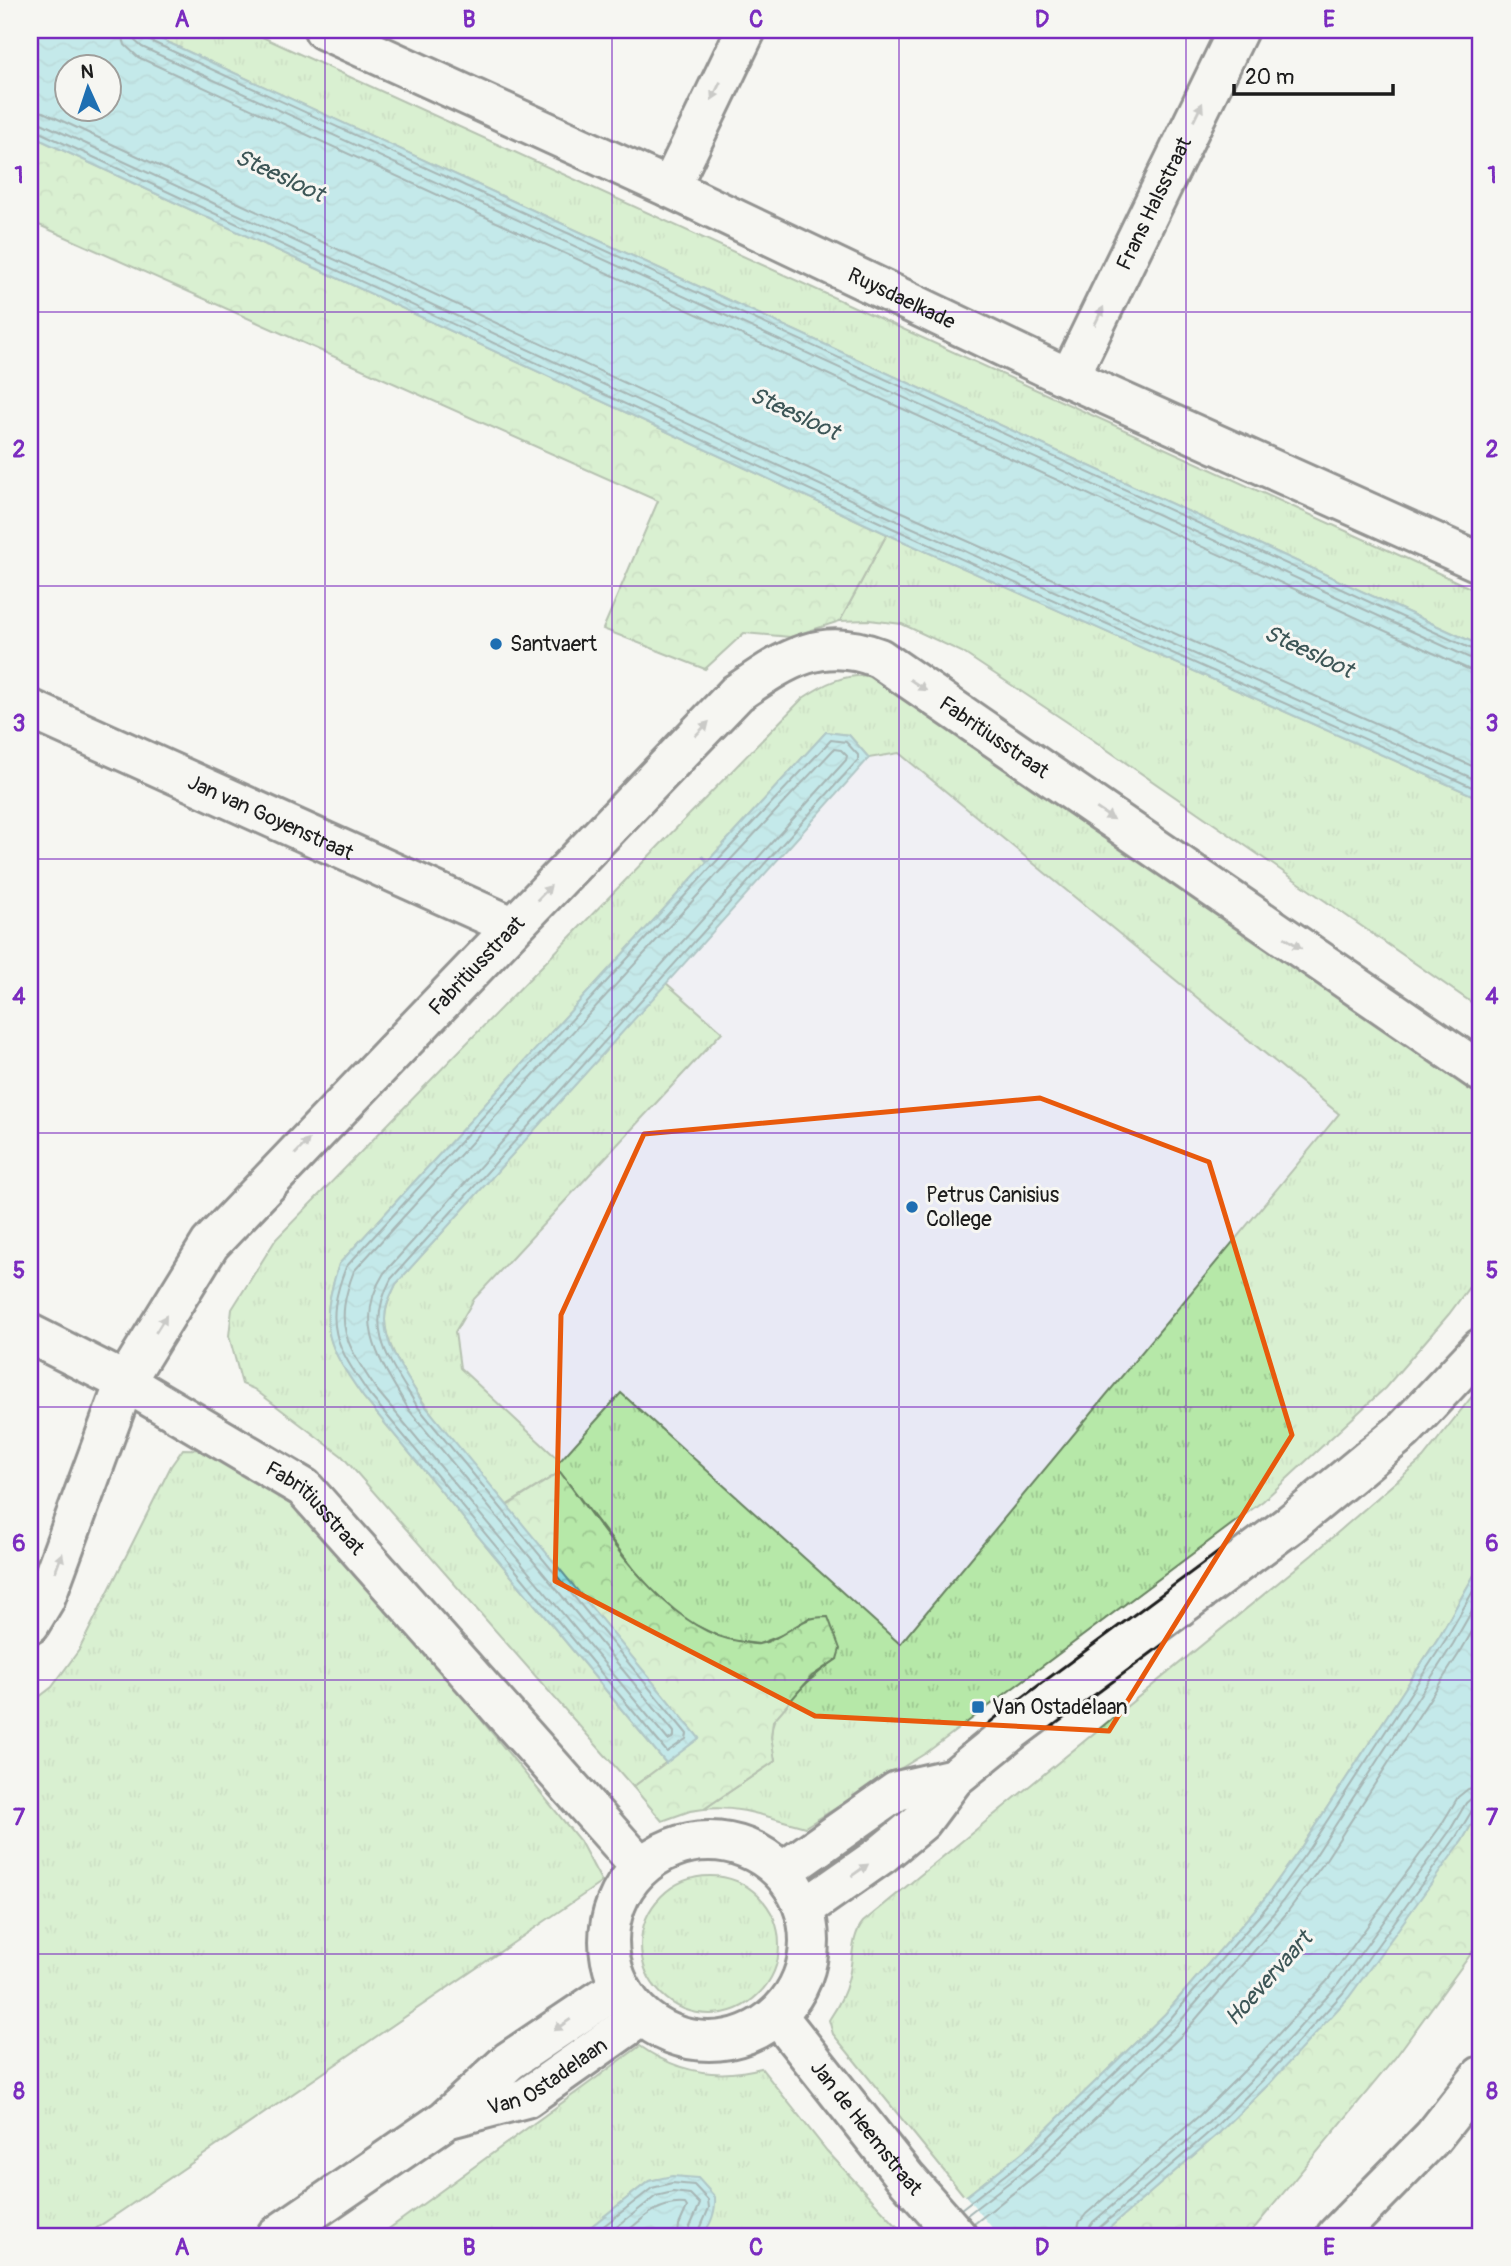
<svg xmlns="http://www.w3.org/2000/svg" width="1511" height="2266" viewBox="0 0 1511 2266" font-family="Pangolin,sans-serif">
	<defs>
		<pattern id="grass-tufts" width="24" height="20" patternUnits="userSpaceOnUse" patternTransform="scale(1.75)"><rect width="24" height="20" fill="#b6e8a8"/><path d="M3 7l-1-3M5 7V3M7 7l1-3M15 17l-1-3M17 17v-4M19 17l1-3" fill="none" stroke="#9cc690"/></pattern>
		<pattern id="forest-crowns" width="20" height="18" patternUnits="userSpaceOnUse" patternTransform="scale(1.75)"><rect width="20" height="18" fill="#b6e8a8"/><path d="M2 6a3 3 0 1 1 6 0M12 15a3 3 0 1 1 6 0" fill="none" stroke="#9cc690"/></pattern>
		<pattern id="water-waves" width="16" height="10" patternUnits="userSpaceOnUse" patternTransform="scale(1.75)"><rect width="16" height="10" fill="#88dadf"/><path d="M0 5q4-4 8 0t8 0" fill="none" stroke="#75babf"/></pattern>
	</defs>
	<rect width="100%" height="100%" fill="#f6f6f2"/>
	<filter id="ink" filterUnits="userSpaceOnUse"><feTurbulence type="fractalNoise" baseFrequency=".0143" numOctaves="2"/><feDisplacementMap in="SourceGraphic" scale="14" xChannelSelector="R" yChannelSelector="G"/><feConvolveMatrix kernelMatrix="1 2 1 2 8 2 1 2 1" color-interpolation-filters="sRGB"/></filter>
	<g filter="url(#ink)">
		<path fill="#e8e9f5" d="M898,753L1339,1115L900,1645L621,1393L561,1461L460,1368L455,1332L474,1299L722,1032L666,983L869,758Z"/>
		<g fill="url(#grass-tufts)" stroke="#698262" stroke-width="2">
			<path d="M141,30H247L1436,572L1481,593V646Z"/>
			<path d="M887,534L1481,799V1009L1070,724L962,652L902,624L869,620L840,621Z"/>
			<path d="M869,675L1093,820L1481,1095V1271L1449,1314L1385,1388L1263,1501L926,1753L805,1827C770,1818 740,1805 704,1809L775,1761C773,1749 769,1736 773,1724C777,1706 822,1669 837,1659L809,1618L787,1633L759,1644L726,1640L689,1622L665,1605L637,1573L560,1472L507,1505C474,1466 385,1369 385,1320C385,1307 391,1295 396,1284L666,983L722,1032L474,1299L455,1332L460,1368L560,1461L621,1393L900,1644L1339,1114L899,753L869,758L849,735L826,732L339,1264C318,1330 326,1343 364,1398L666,1763L633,1787L342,1456L254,1389L242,1384L229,1336L232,1309L276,1239L803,698C827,682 841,676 869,675Z"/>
			<path d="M1481,1385V1563L1440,1635L1300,1849L1265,1898L1165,2014L1024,2151L965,2197L833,2034L829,2020C837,2008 845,1994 848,1980C854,1960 850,1938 863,1922L1312,1555L1423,1458Z"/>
			<path d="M183,1449L219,1450L307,1512L436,1664L580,1841L602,1882L85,2236H30V1704L52,1687L79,1650L171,1466Z"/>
			<circle cx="710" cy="1945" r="69"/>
			<path d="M640,2046C677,2072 717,2080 761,2068L827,2151L905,2235L701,2236L705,2233L658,2179L649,2181L579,2236H379Z"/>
		</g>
		<g fill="url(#forest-crowns)" stroke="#698262" stroke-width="2">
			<path d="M30,135L887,534L840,621L790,637L744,633L705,669L603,629L658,501L30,221Z"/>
			<path d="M560,1472C602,1527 665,1631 738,1641C744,1642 753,1645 759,1644C777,1641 791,1627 807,1620C813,1617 821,1617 828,1617L840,1649L837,1659L812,1676L773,1721L771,1737L775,1761L704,1809L690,1811L662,1821L633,1787L699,1738L507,1506Z"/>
			<path d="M1481,1808V1940L1395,2058L1256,2226L1245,2236H1100L1218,2134L1270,2083L1462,1841Z"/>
		</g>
		<g fill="url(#water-waves)" stroke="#5d8e91" stroke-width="2" fill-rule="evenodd">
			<path d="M30,30H141L1481,646V799L887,534L30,135ZM108,66V108H66V66Z"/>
			<path d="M826,732L849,735L869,758L396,1284C393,1291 389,1298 387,1305C377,1340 406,1373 422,1402L699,1738L666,1763L364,1398C326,1343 318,1330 339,1264L707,862L702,856L708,861Z"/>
			<path d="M1481,1563V1808L1462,1841L1349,1997L1270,2083L1218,2134L1100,2236H910L965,2197L1024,2151L1165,2014L1265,1898L1300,1849L1440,1635Z"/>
			<path d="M672,2176L698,2178L715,2197C716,2211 711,2226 701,2236H579L649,2181Z"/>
		</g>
		<path fill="#f6f6f2" d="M964,2194L999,2236H908L906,2234Z"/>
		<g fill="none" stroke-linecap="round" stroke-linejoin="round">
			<g stroke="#47686a" stroke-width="2">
				<path d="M121,30L125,45L138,57L1468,669L1481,671"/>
				<path d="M132,30L134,40L142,47L1472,659L1481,661"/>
				<path d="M141,30L142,36L146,39L1476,651L1481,652"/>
				<path d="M30,110L43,112L898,510L1481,770"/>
				<path d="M30,120L39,122L893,519L1481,782"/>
				<path d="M30,129L35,130L890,527L1481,791"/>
				<path d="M831,740L846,742L858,755V760L391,1279C363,1331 390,1361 417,1406L687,1734L686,1739L667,1752L369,1394C336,1346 323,1325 346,1267L712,866Z"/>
				<path d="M834,749L841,750L847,756L846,760L384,1273C351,1325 383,1365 409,1410L674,1732V1737L668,1740L376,1389C346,1344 333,1325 354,1271L719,872Z"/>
				<path d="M961,2209L1028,2157L1170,2019L1270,1903L1306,1853L1446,1639L1481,1577"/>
				<path d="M967,2215L1034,2163L1176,2026L1277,1909L1314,1858L1453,1644L1481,1595"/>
				<path d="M974,2224L1041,2171L1184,2033L1285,1915L1323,1864L1462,1649L1481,1616"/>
				<path d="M591,2236L652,2188L672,2183L694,2185L708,2200L709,2208L697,2236"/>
				<path d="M605,2236L656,2196L673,2192L690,2194L700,2204L689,2229L688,2236"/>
				<path d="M622,2236C641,2220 658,2201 685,2204L687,2207L679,2225L678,2236"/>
				<path d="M1077,2236L1079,2223L1086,2214L1200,2115L1251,2064L1328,1980L1440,1827L1458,1797L1468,1789L1481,1786"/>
				<path d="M1088,2236V2229L1093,2222L1208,2123L1259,2072L1336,1987L1449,1832L1466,1803L1472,1798L1481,1797"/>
				<path d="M1096,2236L1099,2228L1213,2129L1265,2078L1343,1993L1456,1837L1473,1809L1481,1806"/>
			</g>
			<g stroke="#1c1c1c" stroke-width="44">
				<g id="street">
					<path id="s1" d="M324,30L670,188L1069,378L1481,563"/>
					<path d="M670,188L746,30"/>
					<path id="s2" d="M1069,378L1238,30"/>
					<path id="s3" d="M30,709L512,926"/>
					<path id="s4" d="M30,1334L125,1382L304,1488L641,1867"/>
					<path id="s5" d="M30,1624L45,1599L125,1382L210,1244L737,693C785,660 820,635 879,658L1481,1072"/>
					<path id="s6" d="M777,2015L905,2177L957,2236"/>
					<path d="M1336,2236L1433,2137L1481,2076"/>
				</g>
			</g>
			<g stroke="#1c1c1c" stroke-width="44">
				<g id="secondary">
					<circle cx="709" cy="1941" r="100"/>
					<path d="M782,1872L897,1791L954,1778"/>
					<path d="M804,1909L881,1855L922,1821L954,1778L1013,1730L1288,1526L1404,1430L1481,1348"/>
					<path id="s7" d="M450,2118L526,2098L642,2016"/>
					<path d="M276,2236L445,2120L509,2061L619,1987"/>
				</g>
			</g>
			<use href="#street" stroke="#f6f6f2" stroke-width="38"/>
			<use href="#secondary" stroke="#f6f6f2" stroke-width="38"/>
		</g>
		<defs><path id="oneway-solid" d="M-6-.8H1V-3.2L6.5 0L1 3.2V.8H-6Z" transform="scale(1.75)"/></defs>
		<g fill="#949492">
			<use href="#oneway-solid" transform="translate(716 91) rotate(116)"/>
			<use href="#oneway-solid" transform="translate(1198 112) rotate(-64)"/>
			<use href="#oneway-solid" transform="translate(1099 316) rotate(-64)"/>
			<use href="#oneway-solid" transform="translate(918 685) rotate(34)"/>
			<use href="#oneway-solid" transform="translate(702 729) rotate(-46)"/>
			<use href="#oneway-solid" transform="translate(1105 814) rotate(34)"/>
			<use href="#oneway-solid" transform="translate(544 893) rotate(-46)"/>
			<use href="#oneway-solid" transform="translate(1293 943) rotate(34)"/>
			<use href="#oneway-solid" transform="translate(302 1147) rotate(-46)"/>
			<use href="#oneway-solid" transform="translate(161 1324) rotate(-58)"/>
			<use href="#oneway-solid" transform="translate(59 1562) rotate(-70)"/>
			<use href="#oneway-solid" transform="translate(860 1870) rotate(-35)"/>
			<use href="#oneway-solid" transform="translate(562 2025) rotate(146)"/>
		</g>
	</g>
	<path d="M0 0H1511V2266H0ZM1040,1098L1209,1162L1292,1435L1109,1731L815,1716L555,1581L561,1315L644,1134Z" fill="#f6f6f2" fill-opacity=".55" fill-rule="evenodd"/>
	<path fill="none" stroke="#e8590c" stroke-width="5" stroke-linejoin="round" d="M1040,1098L1209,1162L1292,1435L1109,1731L815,1716L555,1581L561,1315L644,1134Z"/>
	<path fill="none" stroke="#7b2cbf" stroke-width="2" stroke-opacity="0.55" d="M325,30V2236M612,30V2236M899,30V2236M1186,30V2236M30,312H1481M30,586H1481M30,859H1481M30,1133H1481M30,1407H1481M30,1680H1481M30,1954H1481"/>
	<g fill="#1f6fb2" stroke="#f6f6f2" stroke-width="2.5">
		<circle cx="496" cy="644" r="7"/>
		<circle cx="912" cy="1207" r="7"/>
		<rect x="971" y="1700" width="14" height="14" rx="3.5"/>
	</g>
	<g text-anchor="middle" stroke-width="6" stroke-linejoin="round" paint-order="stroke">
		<g font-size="21" fill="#1c1c1c" stroke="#f6f6f2">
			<text dy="7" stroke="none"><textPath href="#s2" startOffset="194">Frans Halsstraat</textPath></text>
			<text dy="7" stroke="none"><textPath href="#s1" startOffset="637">Ruysdaelkade</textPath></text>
			<text dy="7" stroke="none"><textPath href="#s5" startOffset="1479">Fabritiusstraat</textPath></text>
			<text dy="7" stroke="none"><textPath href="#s3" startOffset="264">Jan van Goyenstraat</textPath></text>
			<text dy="7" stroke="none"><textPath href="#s5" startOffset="808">Fabritiusstraat</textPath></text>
			<text dy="7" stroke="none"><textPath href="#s4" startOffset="336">Fabritiusstraat</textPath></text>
			<text dy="7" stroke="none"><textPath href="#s7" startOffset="107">Van Ostadelaan</textPath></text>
			<text dy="7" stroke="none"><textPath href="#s6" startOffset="144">Jan de Heemstraat</textPath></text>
		</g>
		<g font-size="21" fill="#1c1c1c" stroke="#f6f6f2" text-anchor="start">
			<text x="510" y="651">Santvaert</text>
			<text x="926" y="1202">Petrus Canisius<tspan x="926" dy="24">College</tspan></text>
			<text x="992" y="1714">Van Ostadelaan</text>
		</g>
		<g font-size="23" font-style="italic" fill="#3c5556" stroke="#f6f6f2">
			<text transform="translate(280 175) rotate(25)" y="8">Steesloot</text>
			<text transform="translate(795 413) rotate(25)" y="8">Steesloot</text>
			<text transform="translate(1309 651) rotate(25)" y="8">Steesloot</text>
			<text transform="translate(1268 1978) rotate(-48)" y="8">Hoevervaart</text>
		</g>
	</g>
	<rect width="1511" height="2266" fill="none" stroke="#f6f6f2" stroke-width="77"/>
	<g transform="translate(88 88) rotate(357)"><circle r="33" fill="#f6f6f2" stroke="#9f9f9c" stroke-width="2"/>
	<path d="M0-5L12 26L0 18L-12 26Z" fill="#1f6fb2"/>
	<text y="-10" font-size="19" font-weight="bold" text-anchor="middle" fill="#1c1c1c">N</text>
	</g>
	<path d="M1234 84v10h159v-10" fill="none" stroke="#1c1c1c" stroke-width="3.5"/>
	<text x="1245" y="84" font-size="21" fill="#1c1c1c" stroke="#f6f6f2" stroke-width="5" paint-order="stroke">20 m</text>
	<rect x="38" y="38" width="1434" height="2190" fill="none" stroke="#7b2cbf" stroke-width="2.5"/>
	<g font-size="23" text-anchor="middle" font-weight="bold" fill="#7b2cbf">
		<text x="182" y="27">A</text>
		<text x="469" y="27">B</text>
		<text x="756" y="27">C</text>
		<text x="1042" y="27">D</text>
		<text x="1329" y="27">E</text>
		<text x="19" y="183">1</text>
		<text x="1492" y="183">1</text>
		<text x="19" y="457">2</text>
		<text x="1492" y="457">2</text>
		<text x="19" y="731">3</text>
		<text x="1492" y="731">3</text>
		<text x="19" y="1004">4</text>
		<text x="1492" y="1004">4</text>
		<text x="19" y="1278">5</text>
		<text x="1492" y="1278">5</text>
		<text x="19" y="1551">6</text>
		<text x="1492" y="1551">6</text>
		<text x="19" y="1825">7</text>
		<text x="1492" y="1825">7</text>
		<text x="19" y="2099">8</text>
		<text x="1492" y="2099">8</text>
		<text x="182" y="2255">A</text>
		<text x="469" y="2255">B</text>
		<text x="756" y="2255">C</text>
		<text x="1042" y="2255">D</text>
		<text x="1329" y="2255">E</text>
	</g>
</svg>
